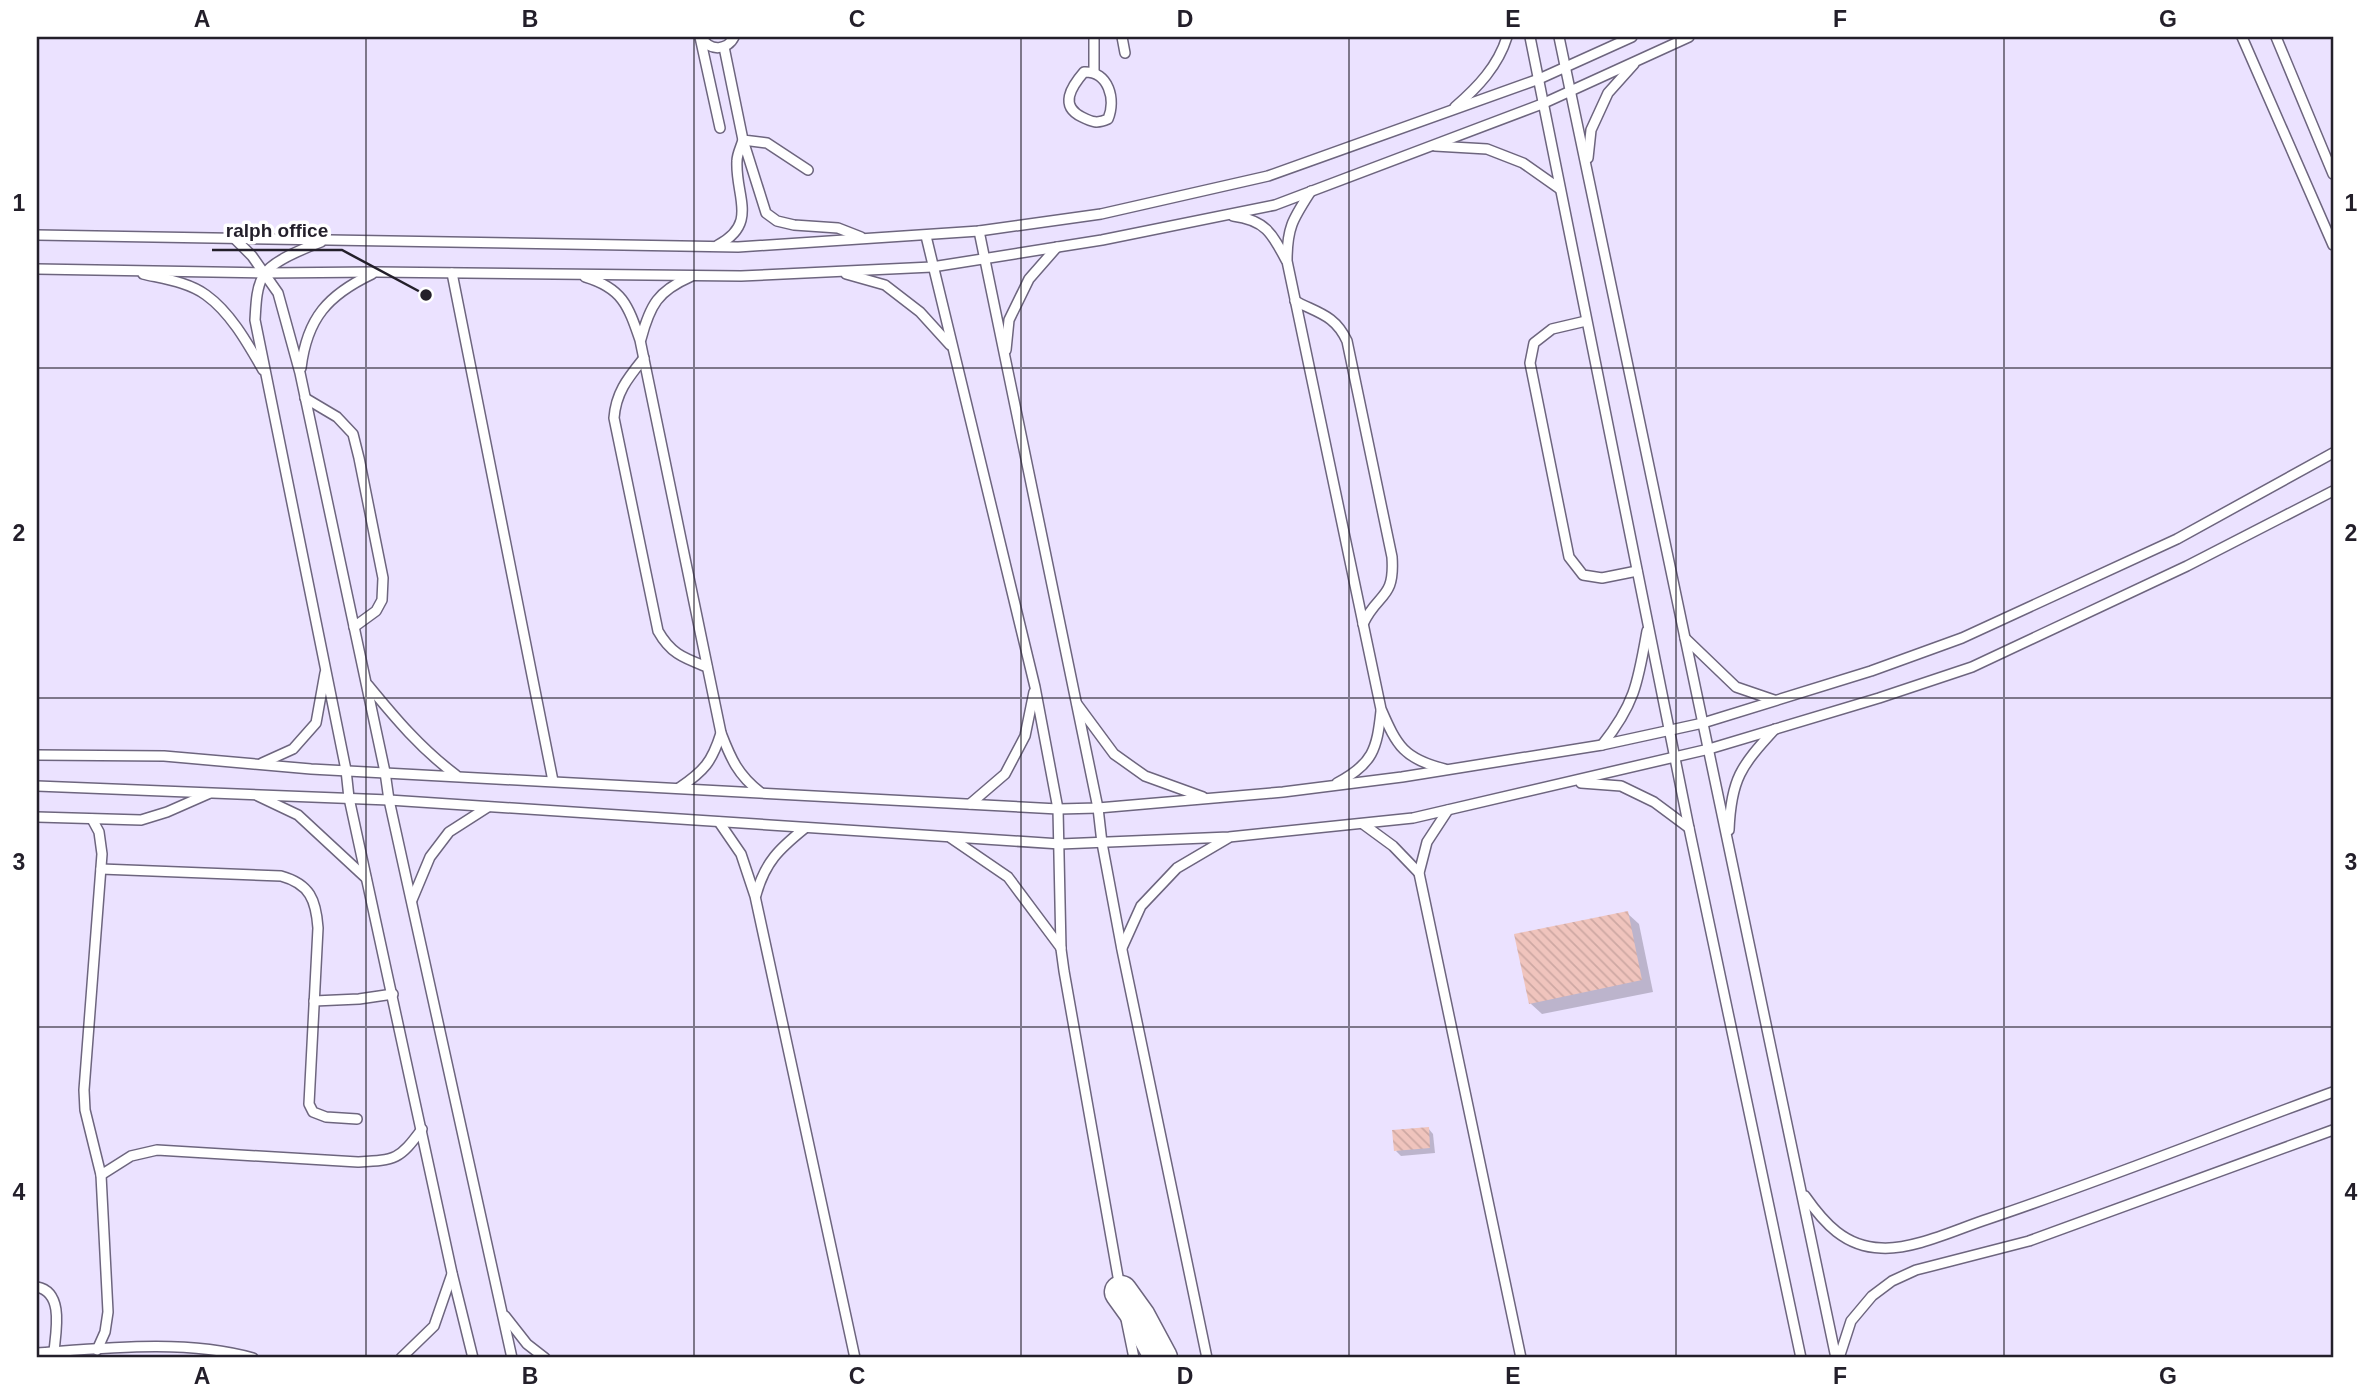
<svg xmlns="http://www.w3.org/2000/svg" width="2370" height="1395" viewBox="0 0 2370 1395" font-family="Helvetica,sans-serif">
	<defs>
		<pattern id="building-back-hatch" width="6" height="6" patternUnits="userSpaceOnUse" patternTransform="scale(1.75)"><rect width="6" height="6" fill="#f0c4bd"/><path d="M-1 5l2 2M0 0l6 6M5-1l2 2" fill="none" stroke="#cea8a3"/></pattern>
	</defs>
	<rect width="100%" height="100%" fill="#f6f3fe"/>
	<rect fill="#ebe2ff" x="37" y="37" width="2296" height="1321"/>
	<g fill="#0003">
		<path d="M1627,913L1639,924L1653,992L1542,1014L1530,1003Z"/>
		<path d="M1428,1128L1433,1134L1435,1153L1401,1156L1396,1151Z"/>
	</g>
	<g fill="url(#building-back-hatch)">
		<path d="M1628,911L1642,980L1529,1004L1514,934Z"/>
		<path d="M1429,1127L1430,1148L1394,1151L1392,1130Z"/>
	</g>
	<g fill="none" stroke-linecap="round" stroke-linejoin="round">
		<g stroke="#6d657e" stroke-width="12">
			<g id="lane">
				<path d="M700,37L720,128"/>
				<path d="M1094,37V72"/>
				<path d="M1122,37L1125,53"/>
				<path d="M1530,37L1689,828L1801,1358"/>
				<path d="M1559,37L1836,1358"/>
				<path d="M2242,37L2333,245"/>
				<path d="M2276,37L2333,174"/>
				<path d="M702,38C710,52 728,50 734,37"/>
				<path d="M724,47L743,140L767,143L808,170"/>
				<path d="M1084,72C1109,71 1116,100 1108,119C1097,124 1092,122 1082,117C1059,106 1071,87 1084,72Z"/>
				<path d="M1455,107C1478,87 1498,66 1507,37"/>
				<path d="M1435,146L1487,149L1523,163L1560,189"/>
				<path d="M1588,158L1591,130L1608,93L1634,64"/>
				<path d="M1311,191C1293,219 1287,227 1287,261L1381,709C1397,746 1404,759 1445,769"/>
				<path d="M1233,216C1265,220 1272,233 1286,260"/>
				<path d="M979,231L1098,808L1102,843L1122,950L1207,1358"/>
				<path d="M37,235L738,247L979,231L1101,214L1268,176L1539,79L1632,37"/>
				<path d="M926,236L1035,687L1058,809L1061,949L1064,971L1120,1288"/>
				<path d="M234,238L252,256L278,293L300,373L385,772L389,800L512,1358"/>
				<path d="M321,242C305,248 271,261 263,276C256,289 256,305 255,320L346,770L349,798L452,1273L473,1358"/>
				<path d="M718,245C759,223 735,196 737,161C737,154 741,147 743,140L766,213L777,221L794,225L838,228L861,237"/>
				<path d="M37,269L264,273L376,272L741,276L932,267L1102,240L1275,205L1542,104L1689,37"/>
				<path d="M452,273L553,781"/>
				<path d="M143,274C164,279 188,282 206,295C231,313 248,344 263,370"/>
				<path d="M846,274L885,285L920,312L950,345"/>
				<path d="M585,277C622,288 628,305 640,340L721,733C731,759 738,775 760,792"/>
				<path d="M1295,301C1318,313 1335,315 1347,341L1392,557C1395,600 1378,592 1363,624"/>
				<path d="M1586,321L1552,329L1534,343L1530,363L1569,557L1583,575L1602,578L1637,571"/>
				<path d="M641,339C650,305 658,291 690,277"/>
				<path d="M1006,350L1009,320L1029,279L1057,247"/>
				<path d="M644,358C628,378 616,392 614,418L658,631C671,654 684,658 707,667"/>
				<path d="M301,368C307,318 328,295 372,274"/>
				<path d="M305,398L337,417L353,434L359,458L383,578L382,600L376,611L354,627"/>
				<path d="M1685,638L1736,687L1774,700"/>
				<path d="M368,685C395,718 421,749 456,775"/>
				<path d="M1077,704L1114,754L1145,776L1203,797"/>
				<path d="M1602,745C1635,704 1638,682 1647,631"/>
				<path d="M37,755L164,756L311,769L1058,809L1098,808L1283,792L1402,777L1602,745L1703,723L1871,671L1962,638L2177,539L2333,453"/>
				<path d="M262,763L293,749L316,723L325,673"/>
				<path d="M1337,783C1373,764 1377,749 1381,711"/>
				<path d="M1581,783L1621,786L1654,802L1689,828"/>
				<path d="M37,786L389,800L1060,844L1229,837L1413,818L1709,749L1879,698L1972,667L2187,566L2333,491"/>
				<path d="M679,788C704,771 712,762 721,733"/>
				<path d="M258,796L298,815L366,878"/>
				<path d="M970,804L1005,774L1025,736L1034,692"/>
				<path d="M1448,810L1427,842L1419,873L1521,1358"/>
				<path d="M37,817L141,820L167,812L208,794"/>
				<path d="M92,819L99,832L102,854L84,1090L85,1110L101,1175L108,1312L105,1332L97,1350"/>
				<path d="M719,822L741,854L755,896L855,1358"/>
				<path d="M1363,824L1393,846L1419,873"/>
				<path d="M1729,830C1731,779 1741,766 1775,729"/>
				<path d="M951,838L1008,877L1061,948"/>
				<path d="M101,869L281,876C310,884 316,900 318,928L309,1104L313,1112L326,1117L357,1119"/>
				<path d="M756,895C765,862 779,849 805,828"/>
				<path d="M412,900L430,857L449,832L488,807"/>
				<path d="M1122,948L1141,906L1177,868L1228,838"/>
				<path d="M314,1001L359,999L393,994"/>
				<path d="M101,1175L131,1156L157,1150L358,1162C396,1160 399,1160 422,1129"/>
				<path d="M1805,1196C1824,1223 1845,1247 1881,1248C1914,1250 1957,1229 1988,1219C2104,1180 2218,1134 2333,1092"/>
				<path d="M37,1287C64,1292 56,1331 54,1351"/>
				<path d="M505,1316L527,1344L545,1358"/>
				<path d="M1126,1319L1134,1358"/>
				<path d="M37,1353C105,1348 187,1339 253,1358"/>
				<path d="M401,1358L434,1326L452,1274"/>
				<path d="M1839,1358L1851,1321L1872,1296L1892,1281L1916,1270L2029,1241L2333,1130"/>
			</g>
		</g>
		<g stroke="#6d657e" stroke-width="35">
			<path id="highway" d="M1121,1292L1139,1317L1161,1358"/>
		</g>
		<use href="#lane" stroke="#fff" stroke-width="9"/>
		<use href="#highway" stroke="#fff" stroke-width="32"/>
	</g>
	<path fill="none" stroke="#231f2a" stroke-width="2" stroke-opacity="0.55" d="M366,37V1358M694,37V1358M1021,37V1358M1349,37V1358M1676,37V1358M2004,37V1358M37,368H2333M37,698H2333M37,1027H2333"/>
	<path fill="none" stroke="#231f2a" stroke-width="2.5" d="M426 295L342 250H212"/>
	<circle fill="#231f2a" stroke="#fff" stroke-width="2.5" cx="426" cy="295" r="7"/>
	<g font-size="19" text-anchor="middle" font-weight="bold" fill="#231f2a" stroke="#fff" stroke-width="7" stroke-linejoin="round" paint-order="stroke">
		<text x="277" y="237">ralph office</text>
	</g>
	<rect width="2370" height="1395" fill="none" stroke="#ffffff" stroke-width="77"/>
	<rect x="38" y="38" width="2294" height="1318" fill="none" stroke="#231f2a" stroke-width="2.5"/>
	<g font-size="23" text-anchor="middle" font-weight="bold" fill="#231f2a">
		<text x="202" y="27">A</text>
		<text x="530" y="27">B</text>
		<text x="857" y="27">C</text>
		<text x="1185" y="27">D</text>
		<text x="1513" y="27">E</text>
		<text x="1840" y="27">F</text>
		<text x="2168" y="27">G</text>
		<text x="19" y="211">1</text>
		<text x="2351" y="211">1</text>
		<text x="19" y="541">2</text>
		<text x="2351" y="541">2</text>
		<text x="19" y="870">3</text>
		<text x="2351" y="870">3</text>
		<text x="19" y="1200">4</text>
		<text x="2351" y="1200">4</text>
		<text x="202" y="1384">A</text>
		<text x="530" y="1384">B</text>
		<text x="857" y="1384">C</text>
		<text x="1185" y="1384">D</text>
		<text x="1513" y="1384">E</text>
		<text x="1840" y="1384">F</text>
		<text x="2168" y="1384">G</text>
	</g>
</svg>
